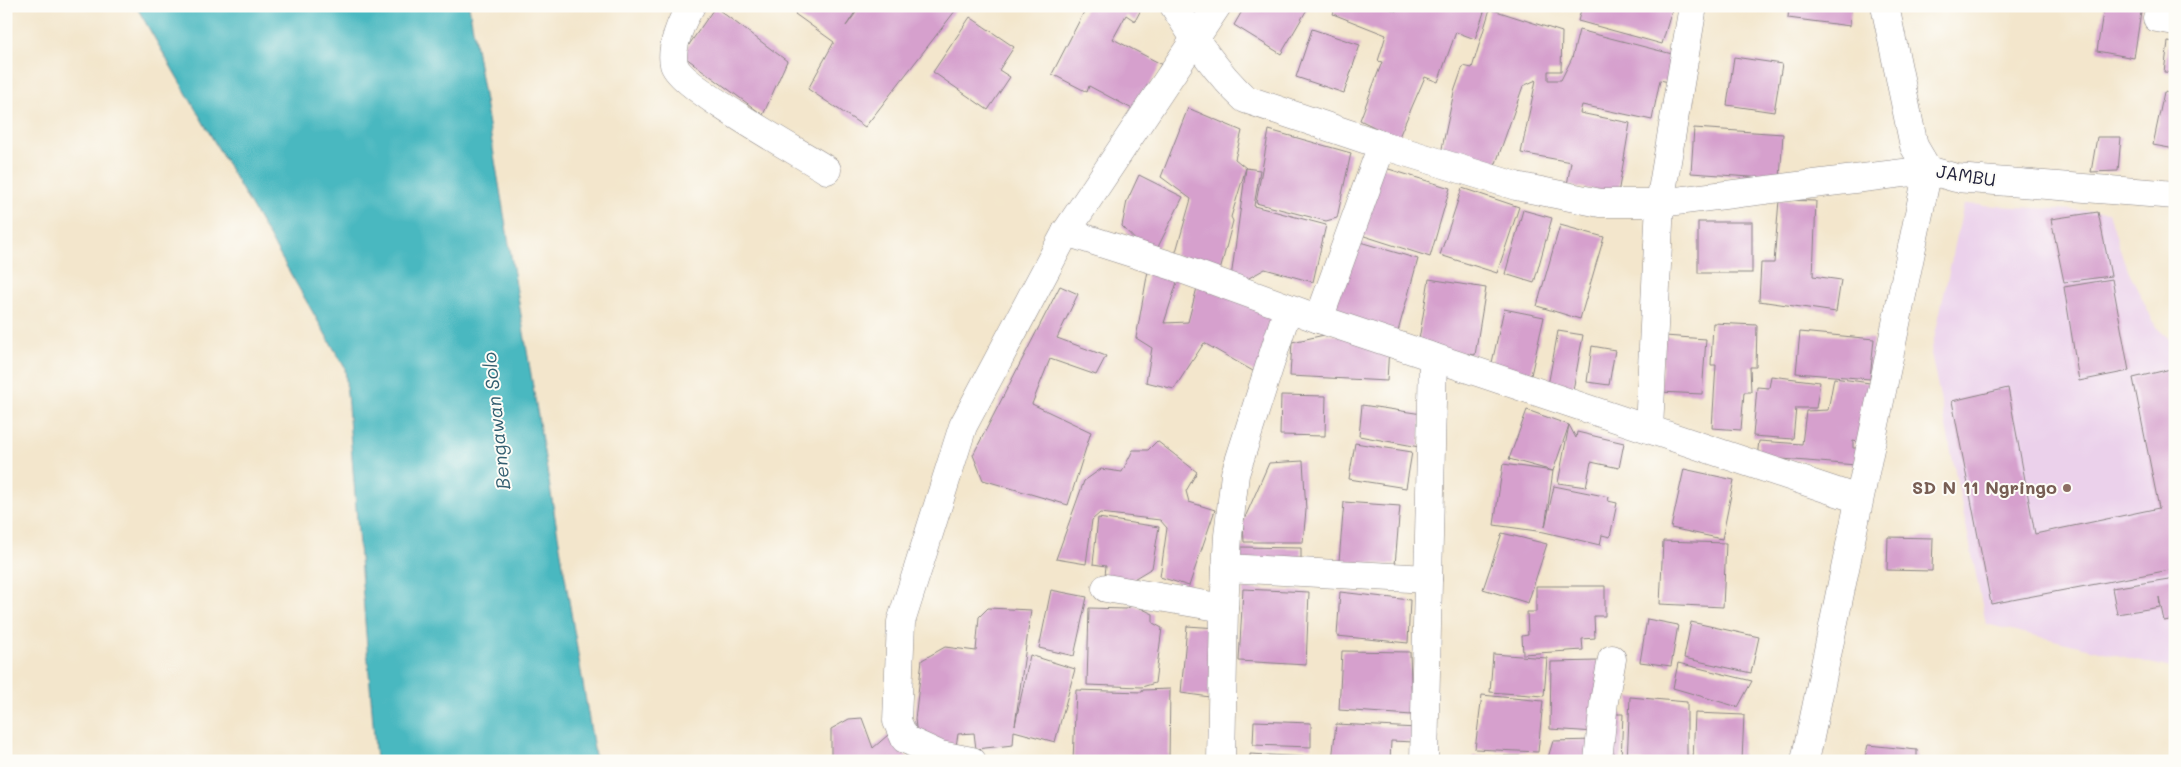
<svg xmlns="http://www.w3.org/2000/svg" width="2181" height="767" viewBox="0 0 2181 767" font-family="Mali,sans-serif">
	<rect width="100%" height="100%" fill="#fdfcf7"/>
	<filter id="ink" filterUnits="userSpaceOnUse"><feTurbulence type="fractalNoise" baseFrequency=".02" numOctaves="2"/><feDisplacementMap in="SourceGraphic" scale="10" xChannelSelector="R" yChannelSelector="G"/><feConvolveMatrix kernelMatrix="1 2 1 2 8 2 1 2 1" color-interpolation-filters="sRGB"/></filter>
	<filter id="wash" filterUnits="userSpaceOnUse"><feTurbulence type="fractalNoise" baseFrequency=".0096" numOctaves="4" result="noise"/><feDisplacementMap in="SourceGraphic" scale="20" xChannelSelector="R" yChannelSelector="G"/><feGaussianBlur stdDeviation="1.12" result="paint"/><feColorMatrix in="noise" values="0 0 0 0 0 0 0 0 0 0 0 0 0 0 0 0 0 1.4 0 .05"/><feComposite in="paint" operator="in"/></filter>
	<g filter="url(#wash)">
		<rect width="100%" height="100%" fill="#f3e6cc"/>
		<path fill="#ebd1eb" d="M1964,204L2109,212L2123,259L2156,327L2175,344V669L1986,624L1931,353Z"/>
		<path fill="#49b8c0" stroke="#366d7e" d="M136,6H469L596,761H376L345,368Z"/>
		<g id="blocks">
			<g fill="#d6a0cd">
				<path d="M800,6H859L846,26L861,6H959L865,127L808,89L834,42L795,14Z"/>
				<path d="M1087,6H1143L1135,21L1126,15L1113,39L1161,64L1136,111L1089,86L1087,92L1052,74Z"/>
				<path d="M1245,6H1309L1281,54L1234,25Z"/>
				<path d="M1336,6H1384L1396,11L1397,6H1486L1475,39L1456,32L1438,82L1425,77L1398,139L1360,120L1382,62L1378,61L1386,35L1333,14Z"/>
				<path d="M1582,6H1673L1662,44L1578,21Z"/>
				<path d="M1789,6H1851L1850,26L1788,18Z"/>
				<path d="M2104,6H2142L2134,58L2097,51Z"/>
				<path d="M715,7L787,61L763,115L682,55Z"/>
				<path d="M1490,9L1562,32L1561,71H1548V80H1561L1572,58L1579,30L1680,56L1673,83L1660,80L1652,120L1582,105L1580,113L1630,123L1618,194L1567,185L1571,162L1521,153L1536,80L1523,86L1494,169L1441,153L1454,92L1463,66L1472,68Z"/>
				<path d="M970,17L1014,47L999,70L1010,77L988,110L933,72Z"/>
				<path d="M1312,29L1360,45L1344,93L1296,77Z"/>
				<path d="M2168,42L2175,43V73L2164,72Z"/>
				<path d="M1734,57L1782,64L1774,112L1727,105Z"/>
				<path d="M2164,92L2175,94V149L2153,145Z"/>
				<path d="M1188,108L1242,131L1235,159L1246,168L1260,170L1254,206L1326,225L1313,282L1265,269L1240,283L1231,278L1246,168L1231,217L1233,221L1220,271L1175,255L1191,199L1161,177Z"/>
				<path d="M1694,128L1783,134L1780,179L1691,173Z"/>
				<path d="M1269,130L1351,153L1337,218L1326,221L1256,203Z"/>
				<path d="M2097,137H2121L2118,171L2091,172Z"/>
				<path d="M1379,166L1450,188L1430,257L1358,234Z"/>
				<path d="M1139,175L1183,197L1158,247H1142L1122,226L1127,201Z"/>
				<path d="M1462,188L1519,207L1497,273L1440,255Z"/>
				<path d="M1779,200L1816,201L1813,276L1841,280L1836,312L1759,301L1761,263H1774Z"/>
				<path d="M1523,210L1552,218L1534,283L1505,274Z"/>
				<path d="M2098,212L2111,276L2064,282L2051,219Z"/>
				<rect x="1698" y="222" width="54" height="51"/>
				<path d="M1560,225L1604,237L1580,319L1537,306Z"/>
				<path d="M1353,240L1418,259L1397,335L1331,317Z"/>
				<path d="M1149,265L1179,276L1164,323L1188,322L1198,284L1276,317L1260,375L1204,343L1174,389L1146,382L1152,348L1136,338Z"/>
				<path d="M1429,279L1486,288L1475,355L1418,346Z"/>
				<path d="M2112,279L2129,371L2079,381L2064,287Z"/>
				<path d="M1060,286L1078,294L1057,338L1106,356L1096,375L1050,359L1032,404L1091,432L1068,505L983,480L973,455Z"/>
				<path d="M1504,309L1544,317L1531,375L1491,367Z"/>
				<path d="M1713,323L1757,325L1756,367H1750L1751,392H1744L1741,430L1712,428L1716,365H1711Z"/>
				<path d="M1558,331L1583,335L1572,396L1547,391Z"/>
				<path d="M1800,332L1874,339L1870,379L1796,373Z"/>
				<path d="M1329,334L1389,346L1387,381L1290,376L1292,342Z"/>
				<path d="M1665,336L1706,339L1702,394L1660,392Z"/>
				<path d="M1592,346L1615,350L1609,385L1587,382Z"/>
				<path d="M2175,368V569L1991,604L1952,401L2008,388L2035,534L2159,508L2133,378Z"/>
				<path d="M1771,376L1820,382L1816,408H1796L1793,439L1753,436L1757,387L1769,388Z"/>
				<path d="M1834,378L1870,383L1863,443L1853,441V448H1858L1856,465L1757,457L1759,441L1802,444L1806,411L1828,410Z"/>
				<path d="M1281,395L1326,396L1325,436L1280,435Z"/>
				<path d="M1362,405L1422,414L1419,447L1359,436Z"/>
				<path d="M1527,410L1569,425L1553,471L1545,527L1554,486L1609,497L1608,501L1617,503L1610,537L1602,535L1600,545L1544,532L1494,525L1503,464L1553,471L1509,459Z"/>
				<path d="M1569,425L1576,438L1577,432L1624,443L1619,468L1591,462L1586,487L1558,483Z"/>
				<path d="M1157,441L1197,472L1186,491L1189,502L1215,510L1189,586L1160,577L1167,528L1160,520L1100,513L1092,520L1086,564L1056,559L1084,481L1101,469L1122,472L1133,450H1148Z"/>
				<path d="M1355,443L1412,452L1406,488L1349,479Z"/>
				<path d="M1303,461L1306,510L1303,542H1244L1243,522L1269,463Z"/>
				<path d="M1684,469L1734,480L1722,539L1671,528Z"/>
				<path d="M1344,502L1400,506L1395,565L1339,561Z"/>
				<path d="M1098,518L1159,527L1152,568L1132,580L1104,585L1106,566L1093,564Z"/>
				<path d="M1502,533L1547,544L1528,603L1483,589Z"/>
				<path d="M1888,537L1933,538L1932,571L1887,570Z"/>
				<path d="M1663,541L1726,543L1723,607L1660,604Z"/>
				<path d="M1240,547L1301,548V565H1235Z"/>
				<path d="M2175,578V619L2164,621L2159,597L2160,607L2117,614L2112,588Z"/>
				<path d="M1536,586H1605V616H1594L1595,638L1582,639L1583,650L1523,654L1522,636L1528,635L1527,612H1536Z"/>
				<path d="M1243,589L1309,592L1306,665L1239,661Z"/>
				<path d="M1051,590L1087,597L1074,656L1039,648Z"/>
				<path d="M1340,592L1410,600L1408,643L1337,636Z"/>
				<path d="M1134,605L1153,614V623L1162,628L1155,683L1142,687L1087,685L1089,608L1125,609Z"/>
				<path d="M988,608L1031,610L1015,725L1030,655L1075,669L1055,742L1014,731L1013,745L976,749L974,733L958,734L956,746L917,736L915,719L922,660L945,647L976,651L979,617Z"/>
				<path d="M1647,619L1678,625L1671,666L1640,662Z"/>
				<path d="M1691,622L1759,637L1751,673L1684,658Z"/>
				<path d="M1187,626L1218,628L1217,698L1181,693Z"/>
				<path d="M1342,651L1410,652L1412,715L1339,710Z"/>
				<path d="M1493,654L1547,658L1544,696L1490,692Z"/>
				<path d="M1599,661L1595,732L1550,729L1551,662Z"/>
				<path d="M1678,663L1752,681L1738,707L1673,688Z"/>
				<path d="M1170,689L1169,759L1157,761H1073L1076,690L1142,692L1143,690Z"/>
				<path d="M1482,695L1543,701L1538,752L1475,749Z"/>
				<path d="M1630,697L1687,702V761H1627Z"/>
				<path d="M1695,713L1744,715L1742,761H1693Z"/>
				<path d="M1606,714H1623L1621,760L1604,759Z"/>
				<path d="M862,718L873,748L888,735L908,758L905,761H831V729L849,719Z"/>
				<path d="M1254,721L1311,723V747L1253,745Z"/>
				<path d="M1336,724L1418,728L1415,742L1391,741L1390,761H1332Z"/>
				<path d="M1594,740L1592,761H1547L1553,741Z"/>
				<path d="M1868,745L1917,750V761H1864Z"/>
				<path d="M1250,754L1307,757V761H1250Z"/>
				<path d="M1473,756H1518L1538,758V761H1473Z"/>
			</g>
		</g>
	</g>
	<g filter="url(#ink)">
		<use href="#blocks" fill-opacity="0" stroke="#8a8484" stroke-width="1"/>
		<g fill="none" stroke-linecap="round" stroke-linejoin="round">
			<g stroke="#8a8484" stroke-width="29">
				<g id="minor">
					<path d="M691,6C682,19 670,48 674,64C679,86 802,154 827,170"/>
					<path d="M1174,6C1195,40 1216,72 1245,99L1382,145L1516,186L1600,203H1660L1928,170L1805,761"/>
					<path d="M1885,6L1914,146L1928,170L1956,178L2175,195"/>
					<path d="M2157,18L2175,21"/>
					<path d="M1066,232L1176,267L1319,319L1858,499"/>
					<path d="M1319,319L1382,145"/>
					<path d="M1649,429L1660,203L1693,6"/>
					<path d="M1226,568L1428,579"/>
					<path d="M1106,588L1224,608"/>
					<path d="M972,761L940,755L905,739L897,721L901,622L963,426L1066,232L1217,6"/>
					<path d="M1221,761L1224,608L1228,536L1235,474L1288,308"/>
					<path d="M1424,761L1433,357"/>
					<path d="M1598,761L1604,701L1612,659"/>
				</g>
			</g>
			<use href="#minor" stroke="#fff" stroke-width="28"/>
		</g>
	</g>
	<circle fill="#8d6e63" stroke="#fdfcf7" stroke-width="2" cx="2067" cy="488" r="5"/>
	<g text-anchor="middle" stroke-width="4" stroke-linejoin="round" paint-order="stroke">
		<g font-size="18" fill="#22223b" stroke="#fdfcf7">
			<text transform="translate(1966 176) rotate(9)" y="6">JAMBU</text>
		</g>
		<g font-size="18" font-weight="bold" fill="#785e54" stroke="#fdfcf7" text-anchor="end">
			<text x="2057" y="494">SD N 11 Ngringo</text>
		</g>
		<g font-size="19" font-style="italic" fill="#325e70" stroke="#fdfcf7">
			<text transform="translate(496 421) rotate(-96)" y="7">Bengawan Solo</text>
		</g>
	</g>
	<rect width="2181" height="767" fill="none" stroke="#fdfcf7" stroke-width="25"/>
</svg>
